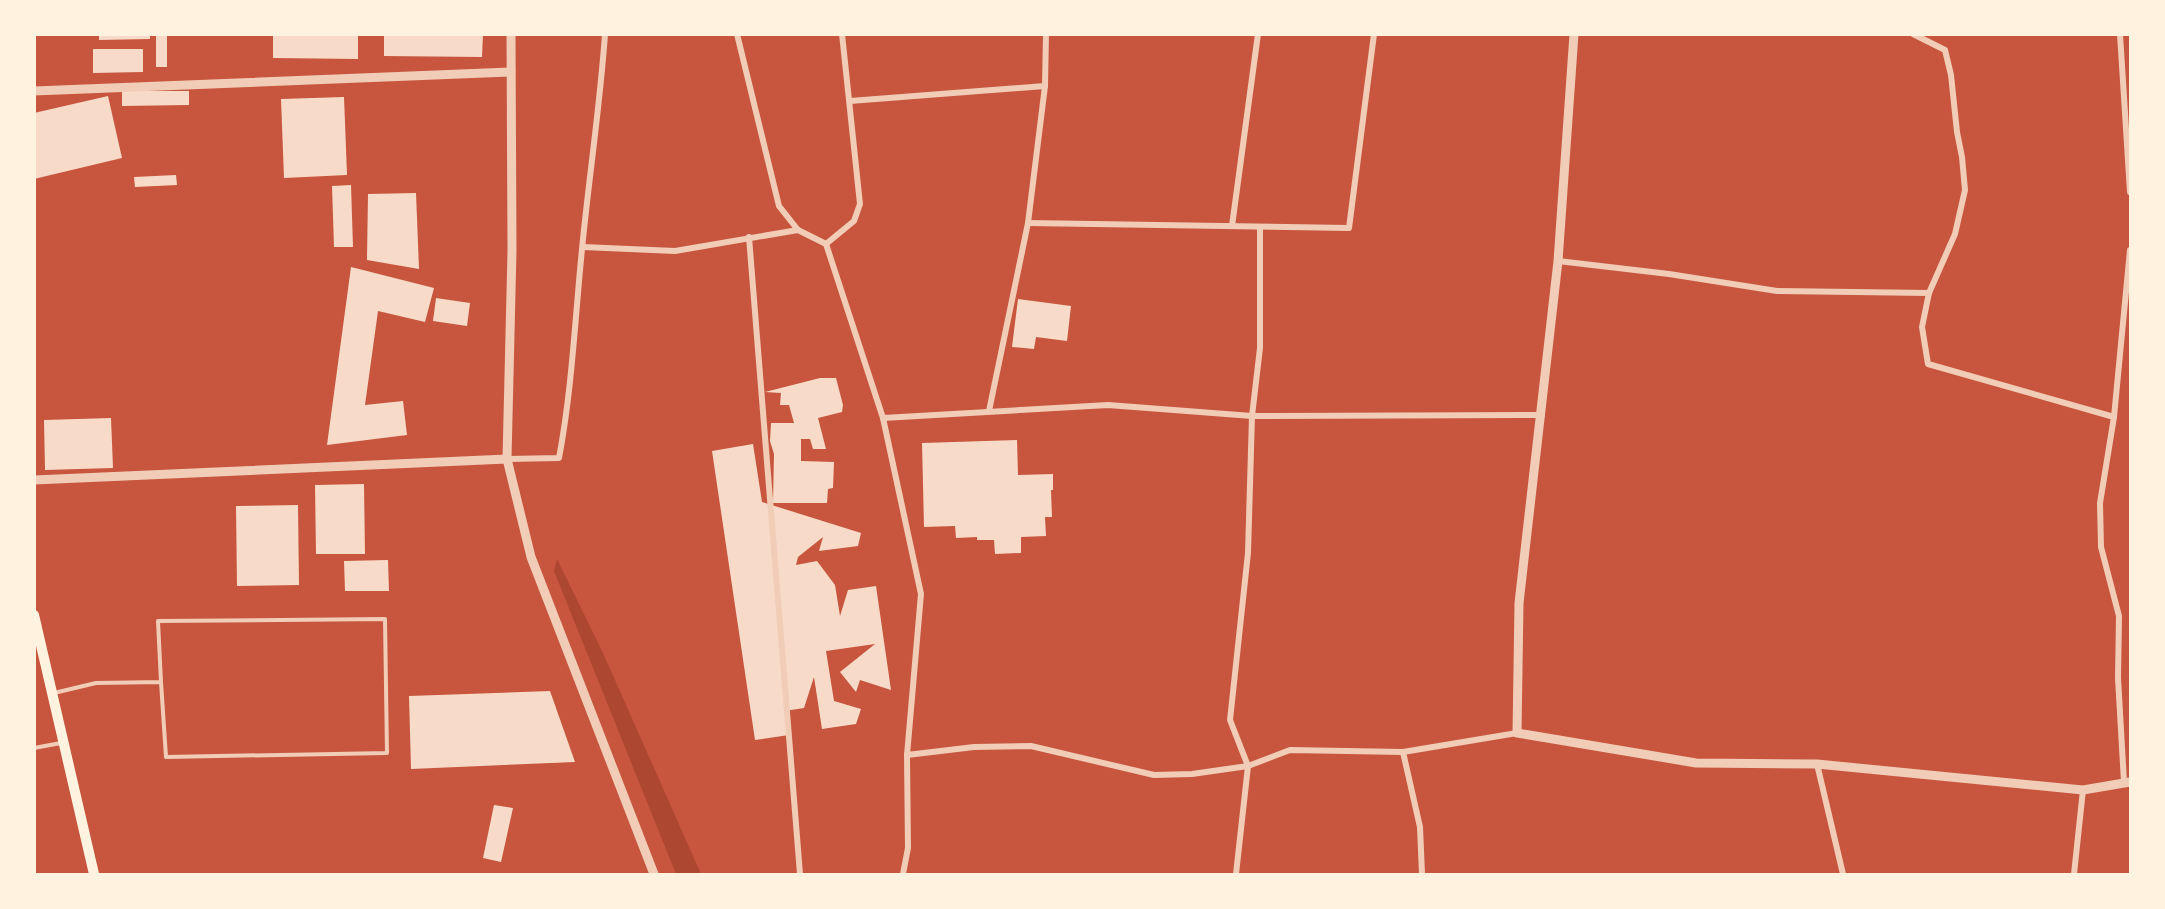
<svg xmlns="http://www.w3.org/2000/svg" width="2165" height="909" viewBox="0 0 2165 909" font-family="Commissioner,sans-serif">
	<rect width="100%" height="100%" fill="#c8553d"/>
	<path fill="#ae4732" d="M557,559L603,653L701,874H676L554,571Z"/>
	<g fill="#f7dbc8">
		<path d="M99,34H150V39L99,40Z"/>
		<rect x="156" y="34" width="11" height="33"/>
		<path d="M273,34H358V59L273,58Z"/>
		<path d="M384,34H483L482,57L384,56Z"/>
		<path d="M93,49H143V72L93,73Z"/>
		<path d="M122,91H189V105L122,106Z"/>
		<path d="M108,96L122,158L34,179V113Z"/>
		<path d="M344,97L347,175L284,178L281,99Z"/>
		<path d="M176,175L177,185L135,187L134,177Z"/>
		<path d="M351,185L353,247H334L332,186Z"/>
		<path d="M416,193L419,269L367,260L368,194Z"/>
		<path d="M351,267L434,288L425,322L378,311L365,405L403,401L407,435L327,445Z"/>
		<path d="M436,298L470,303L467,326L433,321Z"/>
		<path d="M1018,299L1071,306L1067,341L1036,337L1034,349L1012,347Z"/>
		<path d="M820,378H836L843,405L842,412L818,418L826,449H813L810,439H801V461L834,462L833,488L828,489L827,503H773L774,454L770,441L771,423H794L789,405H780L781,393L765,392Z"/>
		<path d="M111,418L113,468L45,470L44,420Z"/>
		<path d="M1017,440L1018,475L1053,474V490H1051L1052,517H1045L1046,536L1021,537V553L995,554L994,540H977V537L956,538L955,526L924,527L922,443Z"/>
		<path d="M753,444L762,502L861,533L858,546L819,551L823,537L798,557L796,565L817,561L835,585L840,616L848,590L876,586L891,690L860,680L856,692L840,672L875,644L826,651L834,701L861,709L856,724L822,729L814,677L804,708L785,711L789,735L755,740L712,451Z"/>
		<path d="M364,484L365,554H316L315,485Z"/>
		<path d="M298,505L299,585L237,586L236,506Z"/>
		<path d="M388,560L389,591H345L344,561Z"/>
		<path d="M550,691L575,762L411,769L409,696Z"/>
		<path d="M494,805L513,808L501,862L483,858Z"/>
	</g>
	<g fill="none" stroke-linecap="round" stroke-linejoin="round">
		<g stroke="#f1ccb7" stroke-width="4">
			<path d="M54,693L96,683L161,682L158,621L385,619L387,753L166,757L161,682"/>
			<path d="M34,748L61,743"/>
		</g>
		<g stroke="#f1ccb7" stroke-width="6">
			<path d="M737,34L779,206L798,230L826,244L883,418L921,594L907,755L908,848L903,874"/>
			<path d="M1913,34L1945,50L1951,75L1957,132L1962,157L1965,190L1955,234L1929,293L1922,327L1928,364L2114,417"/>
			<path d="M2120,34L2130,192"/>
			<path d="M850,101L1045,86"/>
			<path d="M1028,223L1349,228L1374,34"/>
			<path d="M1232,226L1258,34"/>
			<path d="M749,237L800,874"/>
			<path d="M826,244L854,221L860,204L842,34"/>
			<path d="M583,247L675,251L798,230"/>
			<path d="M1558,261L1669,274L1777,291L1929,293"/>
			<path d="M989,411L1028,223L1045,86L1046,34"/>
			<path d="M883,418L1108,405L1252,416L1542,415"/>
			<path d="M507,459L559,458C572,389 575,319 582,249C589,177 600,106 605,34"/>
			<path d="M1403,752L1420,827L1422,874"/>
			<path d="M907,755L974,747L1031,746L1154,775L1192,774L1248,766L1290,750L1403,752L1517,733"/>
			<path d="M1817,764L1843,874"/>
			<path d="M2124,782L2118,678L2119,616L2101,547L2100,503L2114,417L2130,250"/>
			<path d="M1236,874L1248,766L1230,720L1248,553L1252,416L1260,348V227"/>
			<path d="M2074,874L2083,790"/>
		</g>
		<g stroke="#f1ccb7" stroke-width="9">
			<path d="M511,34L512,251L507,459L531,557L654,874"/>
			<path d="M1574,34L1558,261L1519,603L1517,733L1696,763L1817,764L2083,790L2130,782"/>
			<path d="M34,91L511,72"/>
			<path d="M34,480L507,459"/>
		</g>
		<path stroke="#fff3e0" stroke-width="10" d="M34,615L94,874"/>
	</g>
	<rect width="2165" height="909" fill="none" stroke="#fff3e0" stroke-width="72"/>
</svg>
